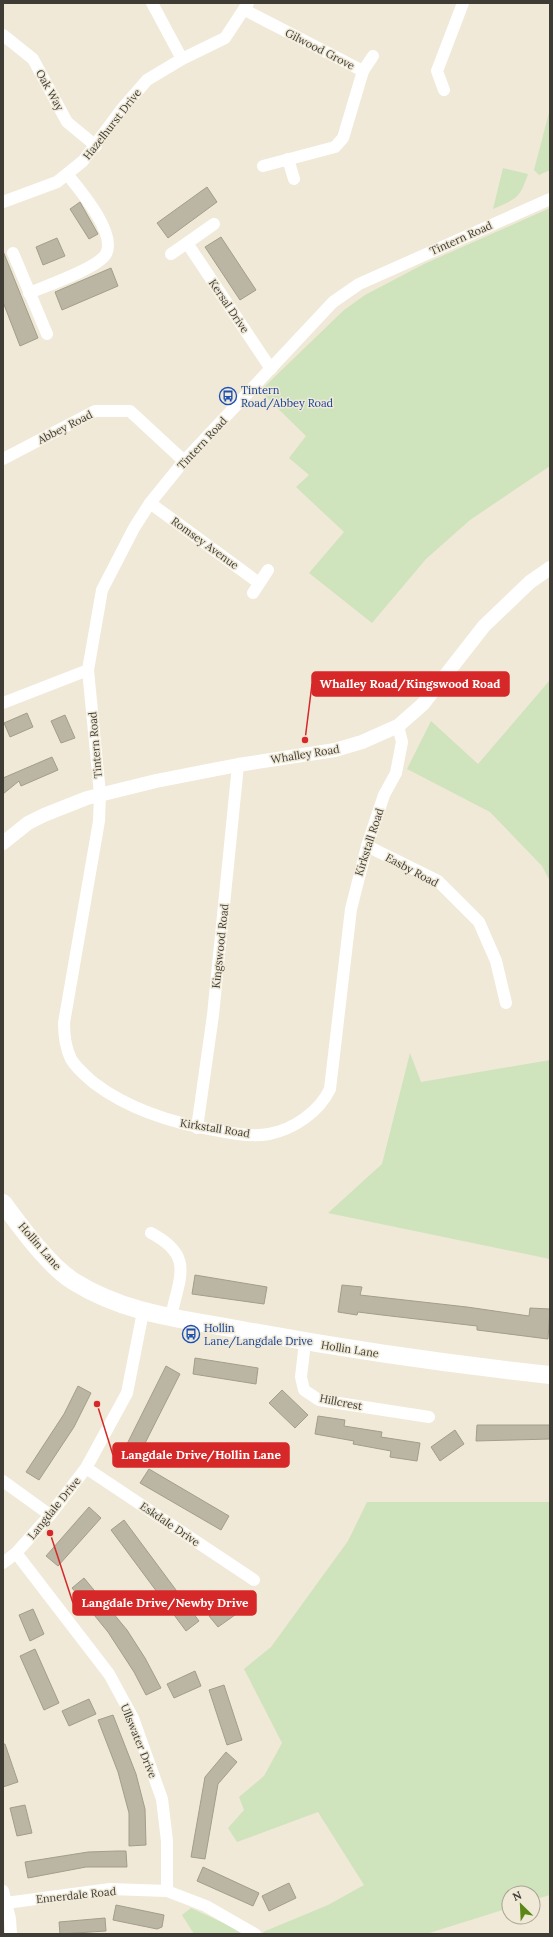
<svg xmlns="http://www.w3.org/2000/svg" width="553" height="1937" viewBox="0 0 553 1937" font-family="Lora,serif">
	<rect width="100%" height="100%" fill="#f0e9d7"/>
	<g fill="#cfe3bc">
		<path d="M550,109V170L539,175L534,170Z"/>
		<path d="M503,168L528,174C519,200 517,198 493,209Z"/>
		<path d="M550,208V466L470,520L426,559L372,623L309,573L344,532L296,487L309,475L289,458L306,436L260,391L344,310L365,295L424,264Z"/>
		<path d="M550,680V881L542,866L490,812L407,769L431,721L478,764Z"/>
		<path d="M410,1053L421,1082L550,1060V1259L328,1213L382,1164Z"/>
		<path d="M367,1502H550V1895L533,1900V1893H509V1908L426,1934H265L263,1932L328,1905L364,1885L318,1812L237,1842L228,1828L244,1810L239,1797L264,1776L282,1743L244,1669L271,1647L348,1541Z"/>
		<path d="M191,1908L243,1932L247,1934H194L182,1915Z"/>
	</g>
	<g fill="#bbb5a3" stroke="#a39d8c">
		<path d="M207,187L217,202L168,238L157,223Z"/>
		<path d="M80,202L98,234L89,239L70,209Z"/>
		<path d="M221,237L256,290L240,300L205,247Z"/>
		<path d="M57,238L65,256L43,265L36,247Z"/>
		<path d="M3,251L38,338L20,346L3,302Z"/>
		<path d="M111,268L118,286L62,310L55,292Z"/>
		<path d="M27,713L33,727L10,737L4,723Z"/>
		<path d="M65,715L75,738L61,743L51,721Z"/>
		<path d="M52,757L58,770L21,786L19,781L3,794V778Z"/>
		<path d="M195,1275L267,1287L264,1304L192,1294Z"/>
		<path d="M342,1285L362,1287L360,1295L467,1307L529,1316L530,1308L550,1309L548,1339L477,1330V1326L382,1315L358,1312L357,1315L338,1312Z"/>
		<path d="M195,1358L258,1368L256,1384L193,1374Z"/>
		<path d="M166,1366L180,1374L135,1463L121,1456Z"/>
		<path d="M78,1386L91,1393L74,1427L39,1480L26,1472L64,1414Z"/>
		<path d="M282,1390L308,1415L295,1428L269,1403Z"/>
		<path d="M318,1416L345,1420L344,1426L382,1432L381,1437L420,1443L417,1461L390,1457L391,1451L353,1444L354,1441L315,1434Z"/>
		<path d="M477,1425H550V1439L476,1441Z"/>
		<path d="M455,1430L464,1444L440,1461L431,1447Z"/>
		<path d="M149,1469L229,1516L221,1530L140,1483Z"/>
		<path d="M89,1507L101,1518L58,1566L46,1556Z"/>
		<path d="M124,1520L199,1621L186,1631L111,1530Z"/>
		<path d="M84,1578L127,1630L145,1658L161,1688L146,1695L134,1672L108,1632L72,1588Z"/>
		<path d="M233,1598L242,1610L218,1627L209,1616Z"/>
		<path d="M33,1609L44,1634L30,1641L19,1615Z"/>
		<path d="M35,1649L59,1703L44,1710L20,1656Z"/>
		<path d="M195,1671L201,1686L174,1698L167,1684Z"/>
		<path d="M224,1685L242,1740L227,1745L209,1690Z"/>
		<path d="M89,1699L96,1714L69,1726L62,1711Z"/>
		<path d="M113,1715L136,1774L145,1809L146,1845L129,1846V1813L118,1772L98,1720Z"/>
		<path d="M3,1744H5L18,1782L3,1787Z"/>
		<path d="M226,1752L237,1762L218,1784L205,1859L191,1857L205,1777Z"/>
		<path d="M25,1805L32,1833L17,1836L10,1808Z"/>
		<path d="M117,1851H126L127,1867H86L28,1878L25,1862L88,1852Z"/>
		<path d="M203,1867L259,1893L253,1906L197,1881Z"/>
		<path d="M289,1883L296,1898L269,1911L262,1896Z"/>
		<path d="M116,1905L164,1915L162,1927L157,1929L113,1920Z"/>
		<path d="M105,1918L106,1931L60,1934L59,1922Z"/>
	</g>
	<g fill="none" stroke-linecap="round" stroke-linejoin="round">
		<g stroke="#fff" stroke-width="12">
			<path d="M152,3L182,59"/>
			<path d="M245,10L363,71L343,138L335,147L263,166"/>
			<path d="M3,35L33,59L67,122L96,146"/>
			<path d="M363,71L373,56"/>
			<path d="M444,90L437,71L463,3"/>
			<path d="M288,159L294,179"/>
			<path d="M3,202L57,182L83,161L121,110L147,80L182,59L225,38L248,3"/>
			<path d="M214,224L187,243L271,369"/>
			<path d="M13,253L47,334"/>
			<path d="M171,254L187,243"/>
			<path d="M29,293C46,286 98,268 106,254C117,233 80,190 67,174"/>
			<path d="M3,459L95,411H130L184,461"/>
			<path d="M150,503L259,583"/>
			<path d="M253,593L268,570"/>
			<path d="M3,703L88,670"/>
			<path d="M398,726L402,742L396,773L384,795L367,846L351,909L330,1089C319,1112 294,1129 269,1134C254,1137 235,1134 220,1131C175,1124 131,1111 94,1083C86,1076 76,1068 71,1059C65,1047 64,1036 64,1023L99,821L100,794L88,670L102,590L134,528L150,503L184,461L333,302L359,284L550,199"/>
			<path d="M367,846L438,881L479,922L496,961L506,1003"/>
			<path d="M197,1128L213,1015L238,765"/>
			<path d="M151,1233C195,1256 179,1277 171,1317"/>
			<path d="M305,1342L301,1377L304,1390L319,1400L429,1417"/>
			<path d="M86,1468L254,1580"/>
			<path d="M3,1481L50,1515"/>
			<path d="M16,1553L109,1674L133,1718L162,1799L167,1841V1891"/>
			<path d="M3,1563L16,1553L50,1515L86,1468L127,1393L143,1312"/>
			<path d="M3,1891L10,1919L11,1934"/>
			<path d="M6,1903L110,1889L167,1891L206,1906L255,1934"/>
		</g>
		<path stroke="#fff" stroke-width="14" d="M3,843L28,823L44,815L87,798L156,781L238,765L335,750L362,742L398,726L423,704L484,626L530,582L550,568"/>
		<path stroke="#fff" stroke-width="18" d="M3,1203C21,1227 48,1265 73,1281C125,1314 183,1319 242,1330C344,1349 447,1364 550,1375"/>
	</g>
	<defs>
		<g id="bus-ring" transform="scale(0.9)"><circle r="9.5" fill="#f0e9d7" stroke="#1a4fb4" stroke-width="1.5"/><path d="M-5-6H5V4H4V6H2V4H-2V6H-4V4H-5ZM-3.5-4V0h7V-4ZM-3.5 1.2v1.5H-2V1.2ZM2 1.2v1.5H3.5V1.2Z" fill="#1a4fb4"/></g>
	</defs>
	<g fill-rule="evenodd">
		<use href="#bus-ring" x="228" y="396"/>
		<use href="#bus-ring" x="191" y="1334"/>
	</g>
	<g text-anchor="middle" stroke-width="3" stroke-linejoin="round" paint-order="stroke">
		<g font-size="11" fill="#3e3c35" stroke="#f0e9d7">
			<text transform="translate(320 49) rotate(27)" y="4">Gilwood Grove</text>
			<text transform="translate(50 90) rotate(61)" y="4">Oak Way</text>
			<text transform="translate(112 124) rotate(-52)" y="4">Hazelhurst Drive</text>
			<text transform="translate(461 238) rotate(-24)" y="4">Tintern Road</text>
			<text transform="translate(229 306) rotate(56)" y="4">Kersal Drive</text>
			<text transform="translate(65 427) rotate(-27)" y="4">Abbey Road</text>
			<text transform="translate(202 443) rotate(-47)" y="4">Tintern Road</text>
			<text transform="translate(205 543) rotate(36)" y="4">Romsey Avenue</text>
			<text transform="translate(95 745) rotate(-95)" y="4">Tintern Road</text>
			<text transform="translate(305 754) rotate(-9)" y="4">Whalley Road</text>
			<text transform="translate(369 842) rotate(-72)" y="4">Kirkstall Road</text>
			<text transform="translate(412 870) rotate(28)" y="4">Easby Road</text>
			<text transform="translate(220 946) rotate(-84)" y="4">Kingswood Road</text>
			<text transform="translate(215 1128) rotate(9)" y="4">Kirkstall Road</text>
			<text transform="translate(40 1246) rotate(49)" y="4">Hollin Lane</text>
			<text transform="translate(350 1349) rotate(9)" y="4">Hollin Lane</text>
			<text transform="translate(341 1402) rotate(11)" y="4">Hillcrest</text>
			<text transform="translate(54 1508) rotate(-51)" y="4">Langdale Drive</text>
			<text transform="translate(170 1524) rotate(34)" y="4">Eskdale Drive</text>
			<text transform="translate(139 1741) rotate(68)" y="4">Ullswater Drive</text>
			<text transform="translate(76 1895) rotate(-6)" y="4">Ennerdale Road</text>
		</g>
		<g font-size="11" fill="#164399" stroke="#f0e9d7" text-anchor="start">
			<text x="241" y="394">Tintern<tspan x="241" dy="13">Road/Abbey Road</tspan></text>
			<text x="204" y="1332">Hollin<tspan x="204" dy="13">Lane/Langdale Drive</tspan></text>
		</g>
	</g>
	<path fill="none" stroke="#d62828" stroke-width="1.5" d="M305 740L312 684M97 1404L113 1455M50 1533L73 1603"/>
	<g fill="#d62828" stroke="#f0e9d7" stroke-width="1.5">
		<circle cx="305" cy="740" r="4"/>
		<circle cx="97" cy="1404" r="4"/>
		<circle cx="50" cy="1533" r="4"/>
	</g>
	<g fill="#d62828" stroke="#d62828" stroke-width="1.5">
		<rect x="312" y="672" width="197" height="24" rx="4"/>
		<rect x="113" y="1443" width="176" height="24" rx="4"/>
		<rect x="73" y="1591" width="183" height="24" rx="4"/>
	</g>
	<g font-size="12" text-anchor="middle" font-weight="bold" fill="#fff">
		<text x="410" y="688">Whalley Road/Kingswood Road</text>
		<text x="201" y="1459">Langdale Drive/Hollin Lane</text>
		<text x="165" y="1607">Langdale Drive/Newby Drive</text>
	</g>
	<rect width="553" height="1937" fill="none" stroke="#3e3c35" stroke-width="8"/>
	<g transform="translate(521 1905) rotate(336)"><circle r="19" fill="#f0e9d7" stroke="#a9a496"/>
	<path d="M0-3L7 15L0 10L-7 15Z" fill="#5b8716"/>
	<text y="-6" font-size="11" font-weight="bold" text-anchor="middle" fill="#3e3c35">N</text>
	</g>
</svg>
